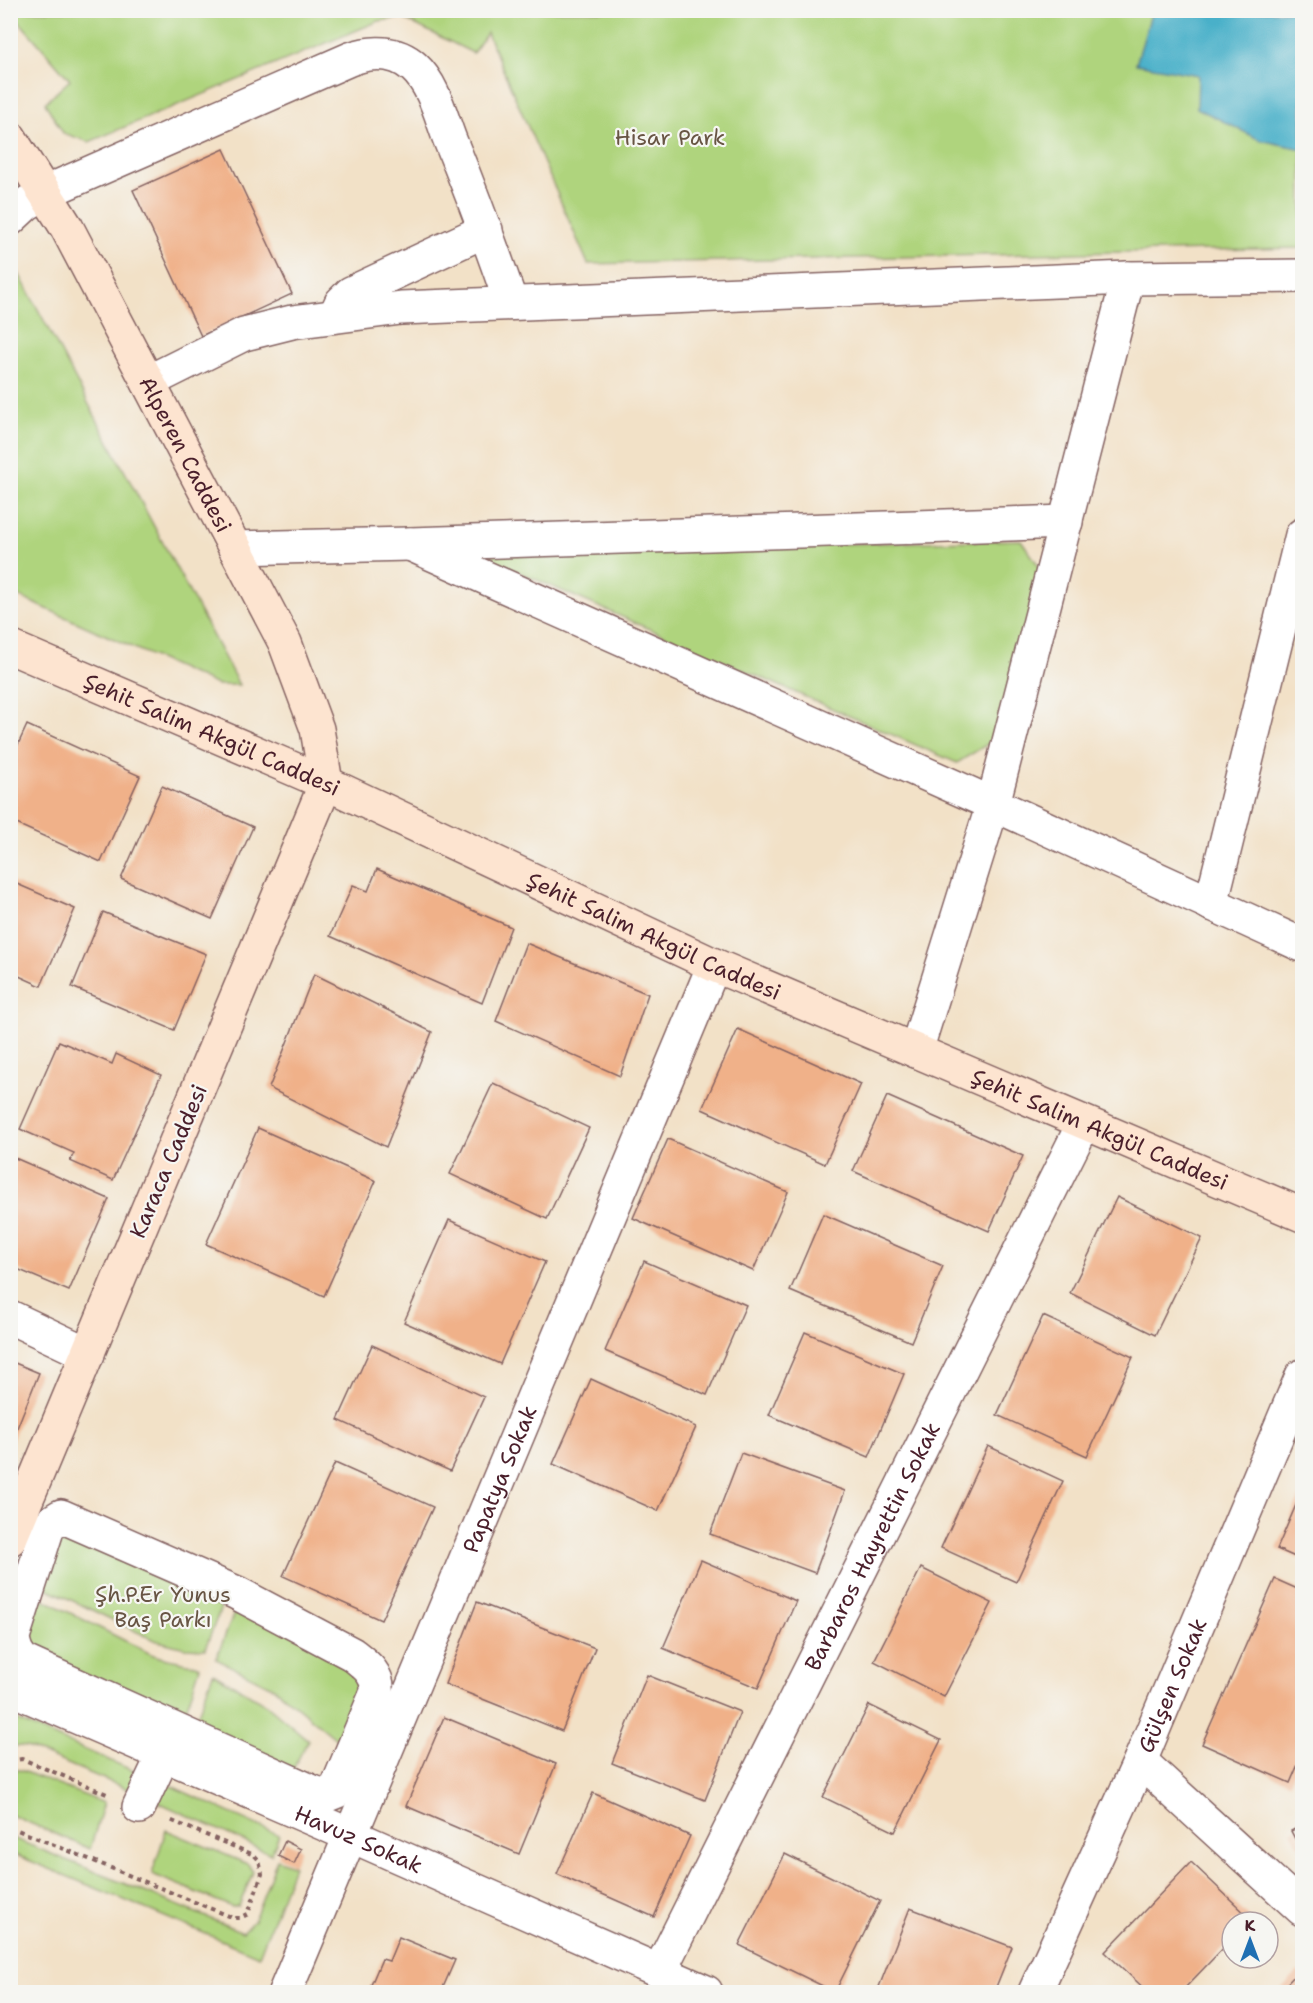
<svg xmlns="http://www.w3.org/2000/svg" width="1313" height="2003" viewBox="0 0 1313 2003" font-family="'Shantell Sans',sans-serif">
	<rect width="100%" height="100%" fill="#f6f6f2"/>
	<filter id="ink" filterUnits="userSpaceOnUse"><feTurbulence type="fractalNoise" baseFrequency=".0167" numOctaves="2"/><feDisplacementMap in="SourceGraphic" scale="12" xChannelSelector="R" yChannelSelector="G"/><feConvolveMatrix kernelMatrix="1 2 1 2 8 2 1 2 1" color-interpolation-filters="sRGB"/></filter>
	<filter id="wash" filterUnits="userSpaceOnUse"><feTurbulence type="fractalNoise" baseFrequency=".008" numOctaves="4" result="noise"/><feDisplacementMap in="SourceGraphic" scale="24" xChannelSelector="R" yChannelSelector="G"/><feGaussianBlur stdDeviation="1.35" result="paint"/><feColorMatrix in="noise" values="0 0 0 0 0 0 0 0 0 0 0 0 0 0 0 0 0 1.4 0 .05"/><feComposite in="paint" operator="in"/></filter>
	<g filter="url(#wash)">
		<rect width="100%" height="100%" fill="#f2e1c7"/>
		<g fill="#afd47d" stroke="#7c7a54" stroke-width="1.5">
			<path d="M10,11H1302V248L588,264L487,33L473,53L402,18L379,21L89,142L63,133L45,103L70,80Z"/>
			<path d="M11,259L239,685H217L11,593Z"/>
			<path d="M1021,540L1041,569L996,739L957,763L473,552Z"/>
			<path d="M54,1524L225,1597L205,1649L185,1648L154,1640L36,1583Z"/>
			<path d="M33,1594L151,1654C167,1661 184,1660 200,1667L181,1725L25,1654Z"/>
			<path d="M239,1600L366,1675L341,1743L274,1688L216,1659Z"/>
			<path d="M213,1673L267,1705L308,1740L290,1775L192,1730Z"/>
			<path d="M10,1717L143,1775L137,1793L27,1747L11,1745Z"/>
			<path d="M16,1770H20L104,1803L90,1849L11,1815V1781Z"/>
			<path d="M158,1780L279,1835L271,1854L149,1798Z"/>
			<path d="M166,1830L248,1864L253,1872L239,1906L232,1907L152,1874Z"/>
			<path d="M10,1837L243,1932L254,1920L277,1859L294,1866L259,1956L11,1853Z"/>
		</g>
		<path fill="#4ab0c9" stroke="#4a687a" stroke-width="1.5" d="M1152,11H1302V149L1260,140L1197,108L1198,75L1136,64Z"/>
		<g id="blocks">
			<g fill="#f0b189">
				<path d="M224,149L292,294L201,336L133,190Z"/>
				<path d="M27,725L140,776L101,862L10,821V762Z"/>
				<path d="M162,786L253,827L212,919L121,879Z"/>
				<path d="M377,869L511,927L482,1003L330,936L353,885L368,891Z"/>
				<path d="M10,881L75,909L41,986L10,972Z"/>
				<path d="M103,912L206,954L174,1030L72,987Z"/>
				<path d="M526,943L648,994L620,1076L496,1021Z"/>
				<path d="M314,974L432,1032L386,1147L269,1088Z"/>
				<path d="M738,1029L861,1084L825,1164L702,1109Z"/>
				<path d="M59,1041L112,1064L116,1054L161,1075L113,1180L70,1161L74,1153L20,1129Z"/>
				<path d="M493,1083L589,1128L547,1219L450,1174Z"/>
				<path d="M887,1096L1023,1156L989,1231L853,1171Z"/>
				<path d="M258,1128L376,1181L324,1296L206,1244Z"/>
				<path d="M668,1139L788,1192L753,1271L633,1218Z"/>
				<path d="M15,1158L109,1199L69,1291L10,1266V1167Z"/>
				<path d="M1117,1197L1202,1238L1155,1335L1070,1293Z"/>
				<path d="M823,1214L943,1266L911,1342L790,1291Z"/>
				<path d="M449,1220L545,1262L500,1364L404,1322Z"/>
				<path d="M644,1261L746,1305L707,1395L605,1351Z"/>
				<path d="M1043,1316L1133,1357L1087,1456L997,1415Z"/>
				<path d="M805,1332L904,1374L869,1457L769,1415Z"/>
				<path d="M372,1345L484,1397L450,1471L338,1420Z"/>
				<path d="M10,1361L39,1373L11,1443H10Z"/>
				<path d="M591,1379L696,1427L658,1511L553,1464Z"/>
				<path d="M988,1446L1063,1481L1016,1582L941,1548Z"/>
				<path d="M741,1453L845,1491L815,1573L710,1534Z"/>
				<path d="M335,1463L433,1507L381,1620L283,1576Z"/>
				<path d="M1302,1491V1560L1277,1549Z"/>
				<path d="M701,1560L796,1601L758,1688L663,1648Z"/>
				<path d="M921,1568L992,1603L944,1697L874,1661Z"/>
				<path d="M1275,1579L1302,1591V1755L1290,1783L1202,1744Z"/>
				<path d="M477,1602L595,1648L562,1731L445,1684Z"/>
				<path d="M647,1675L740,1712L705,1800L612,1763Z"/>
				<path d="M869,1705L941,1740L895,1832L823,1797Z"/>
				<path d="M444,1717L556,1764L519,1854L406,1806Z"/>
				<path d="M593,1793L690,1836L654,1917L557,1874Z"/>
				<path d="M1302,1825V1852L1291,1831Z"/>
				<path d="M285,1841L301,1849L294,1864L278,1856Z"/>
				<path d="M785,1854L880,1901L835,1992L739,1945Z"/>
				<path d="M1191,1862L1251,1919L1248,1922H1232V1939L1181,1992H1148L1105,1952Z"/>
				<path d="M910,1908L1012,1947L994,1992H877Z"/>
				<path d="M399,1937L455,1960L441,1992H368L382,1959L389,1961Z"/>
				<path d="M1298,1972L1302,1976V1992H1279Z"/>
			</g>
		</g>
	</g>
	<g filter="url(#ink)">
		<use href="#blocks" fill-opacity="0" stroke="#856362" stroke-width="1.5"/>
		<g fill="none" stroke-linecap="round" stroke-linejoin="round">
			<g stroke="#856362" stroke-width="36">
				<g id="street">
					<path d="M10,219L26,204L46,192L350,59C372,51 396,51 414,67C434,85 441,117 450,140C472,194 492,248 511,303"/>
					<path d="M335,316L341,303L351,293L486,230"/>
					<path d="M148,382L244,334L292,322L401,308L1128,278L1302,276"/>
					<path d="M410,544L993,804L1302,945"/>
					<path d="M235,548L410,544L1066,522"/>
					<path d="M1211,904L1302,535"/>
					<path d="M916,1051L993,804L1128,278"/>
					<path d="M10,1317L88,1354"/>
					<path d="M61,1516L237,1593L352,1654C365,1664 379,1674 377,1692L335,1792L325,1796L313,1792L25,1662C17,1655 14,1648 13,1637L48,1527L53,1521Z"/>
					<path id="s1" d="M10,1688L350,1835L706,1992"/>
					<path d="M1140,1761L1302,1909"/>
					<path d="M139,1807L164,1754L178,1739"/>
					<path id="s2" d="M659,1972L1084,1123"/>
					<path id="s3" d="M285,1992L714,965"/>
					<path id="s4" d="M1035,1992L1140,1761L1302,1376"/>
				</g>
			</g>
			<g stroke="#856362" stroke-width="36">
				<g id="secondary">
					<path id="s5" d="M10,138L67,228L285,643L317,729L326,783L10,1539"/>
					<path id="s6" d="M10,647L326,783L714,965L1302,1215"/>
				</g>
			</g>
			<g stroke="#856362" stroke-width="4" stroke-dasharray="4.5 4.5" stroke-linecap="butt">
				<path d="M10,1761L22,1759L107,1794"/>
				<path d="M10,1827L234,1918H240L248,1914L262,1874L259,1860L254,1855L170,1820"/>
			</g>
			<use href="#street" stroke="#fff" stroke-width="33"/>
			<use href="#secondary" stroke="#fde4d0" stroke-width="33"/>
		</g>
	</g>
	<g text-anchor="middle" stroke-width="4.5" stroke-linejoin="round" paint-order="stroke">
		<g font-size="22" fill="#685544" stroke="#f6f6f2">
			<text x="670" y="145">Hisar Park</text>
			<text x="163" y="1602">Şh.P.Er Yunus<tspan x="163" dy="25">Baş Parkı</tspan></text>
		</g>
		<g font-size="22" fill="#4a1f2b" stroke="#f6f6f2">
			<text dy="8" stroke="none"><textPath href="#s5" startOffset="362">Alperen Caddesi</textPath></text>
			<text dy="8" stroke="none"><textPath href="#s6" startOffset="220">Şehit Salim Akgül Caddesi</textPath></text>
			<text dy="8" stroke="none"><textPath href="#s6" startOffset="706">Şehit Salim Akgül Caddesi</textPath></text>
			<text dy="8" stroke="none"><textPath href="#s6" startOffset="1192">Şehit Salim Akgül Caddesi</textPath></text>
			<text transform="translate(168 1161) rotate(-67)" y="8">Karaca Caddesi</text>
			<text dy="8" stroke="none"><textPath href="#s3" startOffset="556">Papatya Sokak</textPath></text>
			<text dy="8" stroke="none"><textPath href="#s2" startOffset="476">Barbaros Hayrettin Sokak</textPath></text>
			<text dy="8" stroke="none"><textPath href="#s4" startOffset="336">Gülşen Sokak</textPath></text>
			<text dy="8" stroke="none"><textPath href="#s1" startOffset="380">Havuz Sokak</textPath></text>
		</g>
	</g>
	<rect width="1313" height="2003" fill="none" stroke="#f6f6f2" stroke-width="36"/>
	<g transform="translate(1250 1940)"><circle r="28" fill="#f6f6f2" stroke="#b1a0a2" stroke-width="1.5"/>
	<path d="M0-4.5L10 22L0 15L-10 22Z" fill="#1f6fb2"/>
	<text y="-9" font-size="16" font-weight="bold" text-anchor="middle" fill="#4a1f2b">K</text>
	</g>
</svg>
